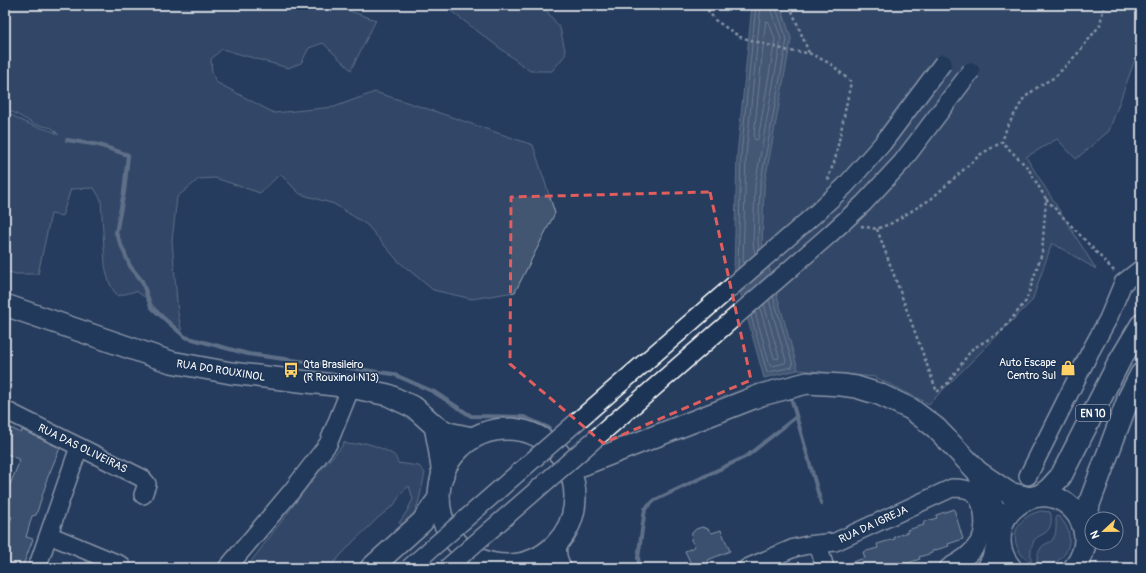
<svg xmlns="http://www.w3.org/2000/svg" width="1146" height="573" viewBox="0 0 1146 573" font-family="Pangolin,sans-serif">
	<rect width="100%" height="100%" fill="#263d5e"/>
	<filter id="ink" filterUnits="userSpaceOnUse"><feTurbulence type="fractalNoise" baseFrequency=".025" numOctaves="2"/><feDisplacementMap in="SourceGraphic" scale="8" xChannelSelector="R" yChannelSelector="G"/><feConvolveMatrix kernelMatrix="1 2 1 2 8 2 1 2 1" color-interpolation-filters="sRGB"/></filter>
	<g filter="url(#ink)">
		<g fill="#425672" stroke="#a0aab8">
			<path d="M5,5H332L376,20L351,70L323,43L309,48L301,63L288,68L222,49L211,59L212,72L216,82L274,113L334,107L375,92L434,111L533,145L555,213L515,292L472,299L433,290L398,261L367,225L334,204L300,194L280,174L260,193L215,178L199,179L177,197L172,241L178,313L182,333L166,319L146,298L136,291L118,296C110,288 107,277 105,265L101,200L94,188L71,189L62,216L51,214L38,274H16L5,271V112H7C15,117 23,122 32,125C42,129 51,129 59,135L52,128L34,124L5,108Z"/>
			<path d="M443,5H542L560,28L566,54L552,71H530Z"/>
			<path d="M781,5H1141V43L1109,131L1076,159L1057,139L1026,157L1096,269L1052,243L1032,301L929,404L875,377L798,370L762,243L764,186L791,39Z"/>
			<path d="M344,442C350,447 357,443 365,443C371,444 389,451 394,455C396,457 397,460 398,463L419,466L425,473L419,500L414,515L404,525L399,523L407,511L413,499L409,486L402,492L394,505L379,517L353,542L329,568H246L318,473L342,446Z"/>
			<path d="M1041,511L1050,512C1053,519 1051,529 1045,533C1040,536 1035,537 1033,543C1030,549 1031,556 1031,562H1029C1006,544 1013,517 1041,511Z"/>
			<path d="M1058,516C1060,518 1063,520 1064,523C1074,536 1069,556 1054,563C1039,570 1032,562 1041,548C1044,543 1051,543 1053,539C1057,533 1056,524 1056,517Z"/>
		</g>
		<path fill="#67788e" stroke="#a4aebb" d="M752,5H779L787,26L791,39L764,186L762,243L798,370L764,378L734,270L737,155Z"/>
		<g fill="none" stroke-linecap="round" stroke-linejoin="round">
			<g stroke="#c2c9d2" stroke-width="1">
				<path d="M766,21L769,22L775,40L758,139L755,140L754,138Z"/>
				<path d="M759,250L758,243L760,186L787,40L775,5"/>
				<path d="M755,254L753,243L755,185L781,40C779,29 771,16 770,5"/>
				<path d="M743,264L746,155L761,5"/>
				<path d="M738,269L741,155L756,5"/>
				<path d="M760,308L774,358L778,359L779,357L764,304"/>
				<path d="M755,312L770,366H772L785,363L786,361L769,300"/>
				<path d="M751,316L767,372H769L792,367L793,365L773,296"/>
			</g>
			<g stroke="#a4aebb" stroke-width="4">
				<path d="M67,140L99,145L128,155L124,192L116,233L130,266L142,281L151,307L185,337L248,354L393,374L434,392L471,416L524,417L549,428"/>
				<path d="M790,394L821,503"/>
				<path d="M640,568L638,558L645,509L655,500L747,456L796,417"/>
			</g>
		</g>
		<g fill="#556781" stroke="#fff">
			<path d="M5,425L21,433L22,430L60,448L45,484H46L36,515L32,516L26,537L33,539L22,568H5V532L12,517L5,514V508L9,493L7,492L20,460L5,453Z"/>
			<path d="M954,509L963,539L948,544L949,546L932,551V553L919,557L920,559L902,565L904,568H843L842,565L865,558L863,552L878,548L877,544L895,539L894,537L908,532L907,530L924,525L923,522L937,518L936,515Z"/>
			<path d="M702,527L708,529L712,533L721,530L730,551L708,560L710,564L698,568H693L685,551L695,547L691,540L692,533L696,529Z"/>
		</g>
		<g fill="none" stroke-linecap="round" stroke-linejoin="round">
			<g stroke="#fff" stroke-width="20">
				<g id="minor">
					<path d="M5,410L142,478L147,484L143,495"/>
					<path d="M1028,476L1090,352L1108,319L1123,283L1141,269"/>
					<path d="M49,535L121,565"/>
					<path d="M557,543L558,557L562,568"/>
					<path d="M818,544L825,568"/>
					<path d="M530,561L546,568"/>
					<path d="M37,568L79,447"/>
					<path d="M227,568L291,492L328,444L351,387"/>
					<path d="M747,568L794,548L808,545L835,542L952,488C959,488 965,488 971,491C985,499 987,529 979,542C971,555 961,560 948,568"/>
				</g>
			</g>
			<g stroke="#fff" stroke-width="24">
				<g id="major">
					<path d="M5,305L171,362L231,373L351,387L388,395L415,408L435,426L448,433L472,438"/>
					<path d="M435,426L439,447L443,475"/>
					<circle cx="507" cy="497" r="68"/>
					<path d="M569,470L761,395L807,383L842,385L856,387L879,394L911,409L936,428L978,472L1009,493L1029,498"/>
					<path d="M978,472L1001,527"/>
					<path d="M1039,496L1049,489L1061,476L1119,362L1141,325"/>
					<path d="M1085,532L1089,504L1129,397L1141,374"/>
					<path d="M371,568L422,522L439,498"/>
					<path d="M988,568C994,558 997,549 1000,538"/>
					<path d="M1011,568C1002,558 998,544 1001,531C1002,521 1008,512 1016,506C1056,473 1108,526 1074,568"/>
				</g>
			</g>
			<g stroke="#fff" stroke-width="2.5" stroke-dasharray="3 3" stroke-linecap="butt">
				<path d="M704,5L715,20L740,37L789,51L809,53L831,64L851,82L835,160L828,178L830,181"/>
				<path d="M791,5L792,11L809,53"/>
				<path d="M1046,199L1114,271"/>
				<path d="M861,226L877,229L892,223L931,199L981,154L1002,142L1007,127L1024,98L1039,86L1055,77L1078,53L1100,25L1104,5"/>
				<path d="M877,229L937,392L948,383L972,349L1001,332L1026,301L1042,253L1046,199L1028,168L1002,142"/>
				<path d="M1137,308L1141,302"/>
				<path d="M1097,561L1098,568"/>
			</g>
			<use href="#minor" stroke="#1d3557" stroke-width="17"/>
			<use href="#major" stroke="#1d3557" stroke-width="21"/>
			<g stroke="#fff" stroke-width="20" stroke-linecap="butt">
				<g id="minor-bridge">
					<path d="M409,568L814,215L845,186L883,143L943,63"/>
					<path d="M447,568L829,235L863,204L902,162L971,71"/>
				</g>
			</g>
			<use href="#minor-bridge" stroke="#1d3557" stroke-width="17"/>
		</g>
	</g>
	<path d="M0 0H1146V573H0ZM710,192L751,380L603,443L510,364L511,197Z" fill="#263d5e" fill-opacity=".55" fill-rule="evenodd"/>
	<path fill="none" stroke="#e05e5e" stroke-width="3" stroke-dasharray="8 5" stroke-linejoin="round" d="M710,192L751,380L603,443L510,364L511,197Z"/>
	<defs>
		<g id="shop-bare" transform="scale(1.2)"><path d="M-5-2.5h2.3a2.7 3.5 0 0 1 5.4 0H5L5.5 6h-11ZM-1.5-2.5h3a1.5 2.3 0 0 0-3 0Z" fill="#ffd166" stroke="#1d3557" stroke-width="2.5" paint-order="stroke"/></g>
		<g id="bus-bare" transform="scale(1.2)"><path d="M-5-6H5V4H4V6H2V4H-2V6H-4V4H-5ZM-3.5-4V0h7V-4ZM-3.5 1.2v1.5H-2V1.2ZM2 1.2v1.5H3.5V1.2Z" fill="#ffd166" stroke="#1d3557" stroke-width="2.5" paint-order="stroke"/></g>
	</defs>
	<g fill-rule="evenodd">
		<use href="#shop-bare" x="1068" y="368"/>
		<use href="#bus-bare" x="291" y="370"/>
	</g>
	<g text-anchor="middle" stroke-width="3" stroke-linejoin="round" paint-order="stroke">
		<rect fill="#1d3557" stroke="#bbc2cd" stroke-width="1" x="1076" y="405" width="34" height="16" rx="3"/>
		<g font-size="10" font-weight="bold" fill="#fff">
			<text x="1093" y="417">EN 10</text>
		</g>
		<g font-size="11" fill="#fff" stroke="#1d3557" text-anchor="end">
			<text x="1056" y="366">Auto Escape<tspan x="1056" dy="13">Centro Sul</tspan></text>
			<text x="303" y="368" text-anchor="start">Qta Brasileiro<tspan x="303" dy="13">(R Rouxinol N13)</tspan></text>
		</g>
		<g font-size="11" fill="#fff" stroke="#1d3557">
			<text transform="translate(221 370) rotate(9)" y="4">RUA DO ROUXINOL</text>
			<text transform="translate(83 448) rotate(26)" y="4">RUA DAS OLIVEIRAS</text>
			<text transform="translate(873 524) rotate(-25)" y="4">RUA DA IGREJA</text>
		</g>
	</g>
	<rect width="1146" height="573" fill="none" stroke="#1d3557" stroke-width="20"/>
	<rect x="10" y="10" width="1126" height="553" fill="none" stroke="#fff" stroke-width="1.5" filter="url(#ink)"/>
	<g transform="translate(1104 531) rotate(248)"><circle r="19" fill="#1d3557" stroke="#77869a"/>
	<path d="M0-3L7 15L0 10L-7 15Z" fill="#ffd166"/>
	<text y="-6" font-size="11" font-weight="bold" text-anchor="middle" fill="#ffffff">N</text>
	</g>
</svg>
